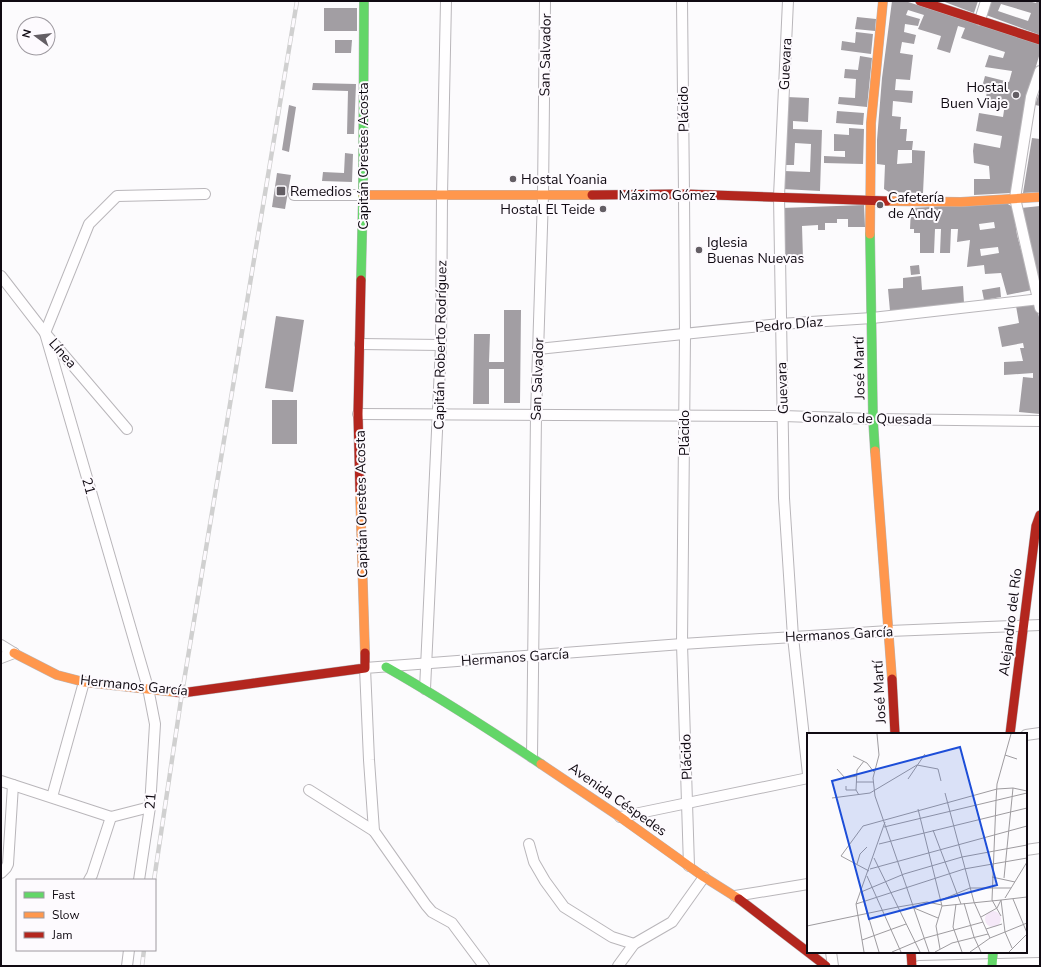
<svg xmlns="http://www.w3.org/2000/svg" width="1041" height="967" viewBox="0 0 1041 967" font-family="'Nunito Sans',sans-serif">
	<rect width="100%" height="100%" fill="#fcfbfd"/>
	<g fill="#a29ea3" fill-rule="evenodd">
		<path d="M892,1H905L1040,44V53L1027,96L1011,193L974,195V179H990L989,166L974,163L973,151L974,143L1000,148L1002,136L976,131L979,113L1003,117L1005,104L986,100L987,88L982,87L985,76L1009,82L1012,71L985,67L989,55L1003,58L1005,52L961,38L965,28L958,26L950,53L937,49L941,36L918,29L924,15L908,10L906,15L920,19L918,26L905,24L904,32L916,35L914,44L902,42L900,53L913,55L910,80L896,79L895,90L913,91L912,103L893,101L892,116L901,117L900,129H907L906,141H913L912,150H898L897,164L912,163V150L925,151L923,193L889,192L884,189L885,165L877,164V140L882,78Z"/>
		<path d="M942,1H978L974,13Z"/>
		<path d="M991,1H1028L1036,3L1037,1H1040V35L986,15ZM1001,4L1031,13L1028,21L998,11Z"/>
		<rect x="324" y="8" width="33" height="23"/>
		<path d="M857,17L876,19L875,31L855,29Z"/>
		<path d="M856,32L873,34L871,54L841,50L842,41L855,43Z"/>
		<path d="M335,40H352L351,53H335Z"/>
		<path d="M860,56L872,58L867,107L838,104L839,97L855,98L856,79L844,78L845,69L858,70Z"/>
		<path d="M313,83L356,84L354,134H347L348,91L312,90Z"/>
		<path d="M1040,90V106L1035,105Z"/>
		<path d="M787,97L809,98L808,122L793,121V129L822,130L820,191L783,189L784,171L810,172L811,144L795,143L794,165H784Z"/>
		<path d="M289,105L296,107L289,152L282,150Z"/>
		<path d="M837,111L864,113L863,125L836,123Z"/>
		<path d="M849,128L864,129L863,164L824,163V156L845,157V151H834V134L849,135Z"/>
		<path d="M1032,138L1040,139V192L1023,193Z"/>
		<path d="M345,153L353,154L352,182L322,181L323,172L344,173Z"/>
		<path d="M277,173L291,175L285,209L272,207Z"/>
		<path d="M1006,203L1013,207L1017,235L1032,290L1007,295L1001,273L985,274L984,265L967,267L970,240L957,242L958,229H951L950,253H940L941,229H935L934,253H920V233H914V229H910L911,208ZM994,222L995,228L980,230L979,224ZM998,247L999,253L981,256L980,249Z"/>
		<path d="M864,205L865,227H848V219H837V223H825V230H818V225L802,226L803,259H783L782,208Z"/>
		<path d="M1040,206V282L1033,260L1021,208Z"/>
		<path d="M919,265L920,274L911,275L910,266Z"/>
		<path d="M921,276L922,290L963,286L964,303L890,311L888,289L903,288V278Z"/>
		<path d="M1000,287L1001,297L984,300L982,290Z"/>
		<path d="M1036,302L1040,322V414L1019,412L1023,377L1033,378V373L1004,375V362L1023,361L1020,348H1024L1023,343L1002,347L998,327L1019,323L1016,306Z"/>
		<path d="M504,310H521L520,403H504V369H489V404H473L474,334H490L489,362H504Z"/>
		<path d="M276,316L304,320L293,392L265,388Z"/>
		<rect x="272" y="400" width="25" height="44"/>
	</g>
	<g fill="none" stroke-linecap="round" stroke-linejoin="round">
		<g stroke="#b9b6ba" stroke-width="12">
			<g id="street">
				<path d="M682,1L684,194L685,335L682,644L689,866"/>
				<path d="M788,1L779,196L784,498L793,637L808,774"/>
				<path d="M980,20L986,1"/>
				<path d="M1040,71L1031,97L1015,198L1040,308"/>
				<path d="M294,195H363"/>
				<path d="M1,276L45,333L127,429"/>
				<path d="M360,344L441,345"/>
				<path d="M538,349L780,324L872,318L1040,299"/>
				<path d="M358,414L783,416L873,419L1040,421"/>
				<path d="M1,645L14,653"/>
				<path d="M1,658L14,653"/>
				<path d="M425,689L441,345L442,195L446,1"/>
				<path d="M1026,735L1040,733"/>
				<path d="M532,757L536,415L543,196L545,1"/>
				<path d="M1,781L111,817L150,807"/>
				<path d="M309,790L374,831"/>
				<path d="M52,797L84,682"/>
				<path d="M620,817L808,778"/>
				<path d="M529,844L534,862L545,881L564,907L612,937L634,944"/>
				<path d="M1026,850L1040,848"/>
				<path d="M1,873L6,868L8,864L13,785"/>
				<path d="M89,880L92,875L111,817"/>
				<path d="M139,880L150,807L155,724L148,688L45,333L89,224L117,196L205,194"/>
				<path d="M735,896L808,884"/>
				<path d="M831,952L833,966"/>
				<path d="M127,966L129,950"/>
				<path d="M484,966L452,923L432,912L426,905L374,831L369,760L365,668L682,644L889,631L1040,625"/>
				<path d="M618,966L634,944L672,922L704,877"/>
				<path d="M919,966L1040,963"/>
			</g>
		</g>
		<g stroke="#b9b6ba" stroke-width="10">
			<g id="fast">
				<path d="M870,234L873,419L875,451"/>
				<path d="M361,280L363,195L364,1"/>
				<path d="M386,667C439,697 490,730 541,764"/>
				<path d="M992,966L993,952"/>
			</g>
		</g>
		<g stroke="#b9b6ba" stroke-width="10">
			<g id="slow">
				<path d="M363,195H592"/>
				<path d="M887,201L961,202L1040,197"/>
				<path d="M870,234L871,123L883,1"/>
				<path d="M875,451L892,679"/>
				<path d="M360,492L365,653"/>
				<path d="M14,653L57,675L84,682L175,692"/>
				<path d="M541,764L620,817L704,877L739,899"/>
			</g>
		</g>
		<g stroke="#b9b6ba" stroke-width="10">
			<g id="jam">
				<path d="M920,1L1040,40"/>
				<path d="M592,195L684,194L887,201"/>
				<path d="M360,492L358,414L361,280"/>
				<path d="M892,679L895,734"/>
				<path d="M175,692L182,693L365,668V653"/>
				<path d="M1010,734L1036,526L1040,515"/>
				<path d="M739,899L826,966"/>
				<path d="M911,952L912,966"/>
			</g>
		</g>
		<use href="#street" stroke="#fffeff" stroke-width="10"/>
		<use href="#fast" stroke="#63d668" stroke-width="9"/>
		<use href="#slow" stroke="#ff974d" stroke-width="9"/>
		<use href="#jam" stroke="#b3261e" stroke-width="9"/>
		<g stroke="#d0d0d0" stroke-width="4.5">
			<g id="rail">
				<path d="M154,880L182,693L297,1"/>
				<path d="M142,966L144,950"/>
			</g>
		</g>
		<use href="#rail" stroke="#fdfafe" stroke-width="3" stroke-dasharray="9" stroke-linecap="butt"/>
	</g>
	<g fill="#635e64" stroke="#fdfafe" stroke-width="1.5">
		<circle cx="1016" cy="95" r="4"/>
		<circle cx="513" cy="179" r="4"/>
		<rect x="276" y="186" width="10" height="10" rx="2"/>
		<circle cx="880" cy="205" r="4"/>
		<circle cx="603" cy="209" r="4"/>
		<circle cx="699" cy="250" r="4"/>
	</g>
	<g text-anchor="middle" stroke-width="4" stroke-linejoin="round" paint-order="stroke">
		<g font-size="14" fill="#100a12" stroke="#fdfafe">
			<text transform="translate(545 55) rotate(-89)" y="5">San Salvador</text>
			<text transform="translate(785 64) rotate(-87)" y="5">Guevara</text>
			<text transform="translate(683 109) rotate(-91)" y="5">Plácido</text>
			<text transform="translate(363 156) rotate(-90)" y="5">Capitán Orestes Acosta</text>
			<text x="667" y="200">Máximo Gómez</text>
			<text transform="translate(789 324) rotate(-5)" y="5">Pedro Díaz</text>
			<text transform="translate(440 345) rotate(-89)" y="5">Capitán Roberto Rodríguez</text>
			<text transform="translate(63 353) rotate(49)" y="5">Línea</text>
			<text transform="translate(859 368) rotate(-91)" y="5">José Martí</text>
			<text transform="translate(537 379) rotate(-88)" y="5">San Salvador</text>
			<text transform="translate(782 388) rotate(-92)" y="5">Guevara</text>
			<text transform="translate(867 418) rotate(1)" y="5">Gonzalo de Quesada</text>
			<text transform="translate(684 433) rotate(-90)" y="5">Plácido</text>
			<text transform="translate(89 486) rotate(74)" y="5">21</text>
			<text transform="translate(361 504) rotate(-91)" y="5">Capitán Orestes Acosta</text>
			<text transform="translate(1010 622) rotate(-83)" y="5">Alejandro del Río</text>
			<text transform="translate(839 634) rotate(-3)" y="5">Hermanos García</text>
			<text transform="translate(515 657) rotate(-4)" y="5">Hermanos García</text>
			<text transform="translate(134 685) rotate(6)" y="5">Hermanos García</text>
			<text transform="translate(879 692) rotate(-93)" y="5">José Martí</text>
			<text transform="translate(686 757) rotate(-92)" y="5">Plácido</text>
			<text transform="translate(618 799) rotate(35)" y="5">Avenida Céspedes</text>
			<text transform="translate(150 801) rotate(-85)" y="5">21</text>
		</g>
		<g font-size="14" fill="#100a12" stroke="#fdfafe" text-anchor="start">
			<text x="1008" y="92" text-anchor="end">Hostal<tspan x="1008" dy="16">Buen Viaje</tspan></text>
			<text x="521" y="184">Hostal Yoania</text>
			<text x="290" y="196">Remedios</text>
			<text x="888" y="202">Cafetería<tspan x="888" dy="16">de Andy</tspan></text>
			<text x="595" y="214" text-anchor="end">Hostal El Teide</text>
			<text x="707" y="247">Iglesia<tspan x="707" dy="16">Buenas Nuevas</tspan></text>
		</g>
	</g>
	<g transform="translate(807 733)">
		<rect width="220" height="220" fill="#fcfbfd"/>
		<path d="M178 186a8 8 0 1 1 16 0a8 8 0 1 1-16 0Z" fill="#f5e8f8"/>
		<path fill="none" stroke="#9e9b9f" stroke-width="1" d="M70,1L72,22L66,45L68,63L122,219M198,22L210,26M46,23L60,30L67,39M30,36L38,45L50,43M101,46L118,21M49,49H66M39,53V57H49M138,60L167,169L183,205M52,62L49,57L50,37L57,28M25,65L63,60L110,32L131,36L134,48M111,76L135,173L129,193L133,216M77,94L220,60M126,97L154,171M72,111L220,75M67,125L113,219M50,131L53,121L60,114M63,136L220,93M62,138L34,123L56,93L190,56L206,55L220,58M60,143L94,219M185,144L208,149M197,145L206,55M54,159L97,141L155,124L220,112M54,159L72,219M220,164L194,167L198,199L220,190M198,165L220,129M206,166L220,200M134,167L163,155H204M157,170L167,204L174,219M49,171L157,136L220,125M149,171L146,194L155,219M135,173L194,167L190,175L174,184M107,175L131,185M194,183L185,167L189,68L190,51L204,1M0,193L91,174L120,169L135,172M179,196L195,191M55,207L99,191M57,219L49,171L78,89M85,219L118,205L176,189M128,219L145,210L181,201M163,219L183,205L198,199L205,215M202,219L220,201"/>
		<path fill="#1d4ed8" fill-opacity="0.15" stroke="#1d4ed8" stroke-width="2" d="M153,14L190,152L62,186L25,48Z"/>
		<rect width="220" height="220" fill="none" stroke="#100a12" stroke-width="2"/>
	</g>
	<rect width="1041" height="967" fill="none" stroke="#100a12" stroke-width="4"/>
	<rect x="16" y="879" width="140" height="72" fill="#fdfafe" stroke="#9e9aa0"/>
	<rect x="24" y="892" width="20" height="6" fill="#63d668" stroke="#9e9aa0"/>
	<text x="52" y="899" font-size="12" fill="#100a12">Fast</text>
	<rect x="24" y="912" width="20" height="6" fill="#ff974d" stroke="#9e9aa0"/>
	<text x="52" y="919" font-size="12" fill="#100a12">Slow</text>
	<rect x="24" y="932" width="20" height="6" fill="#b3261e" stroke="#9e9aa0"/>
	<text x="52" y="939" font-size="12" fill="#100a12">Jam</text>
	<g transform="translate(36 36) rotate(285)"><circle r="19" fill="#fdfafe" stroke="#9e9aa0"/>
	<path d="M0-3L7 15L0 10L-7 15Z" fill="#635e64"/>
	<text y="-6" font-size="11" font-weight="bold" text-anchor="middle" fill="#100a12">N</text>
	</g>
</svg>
